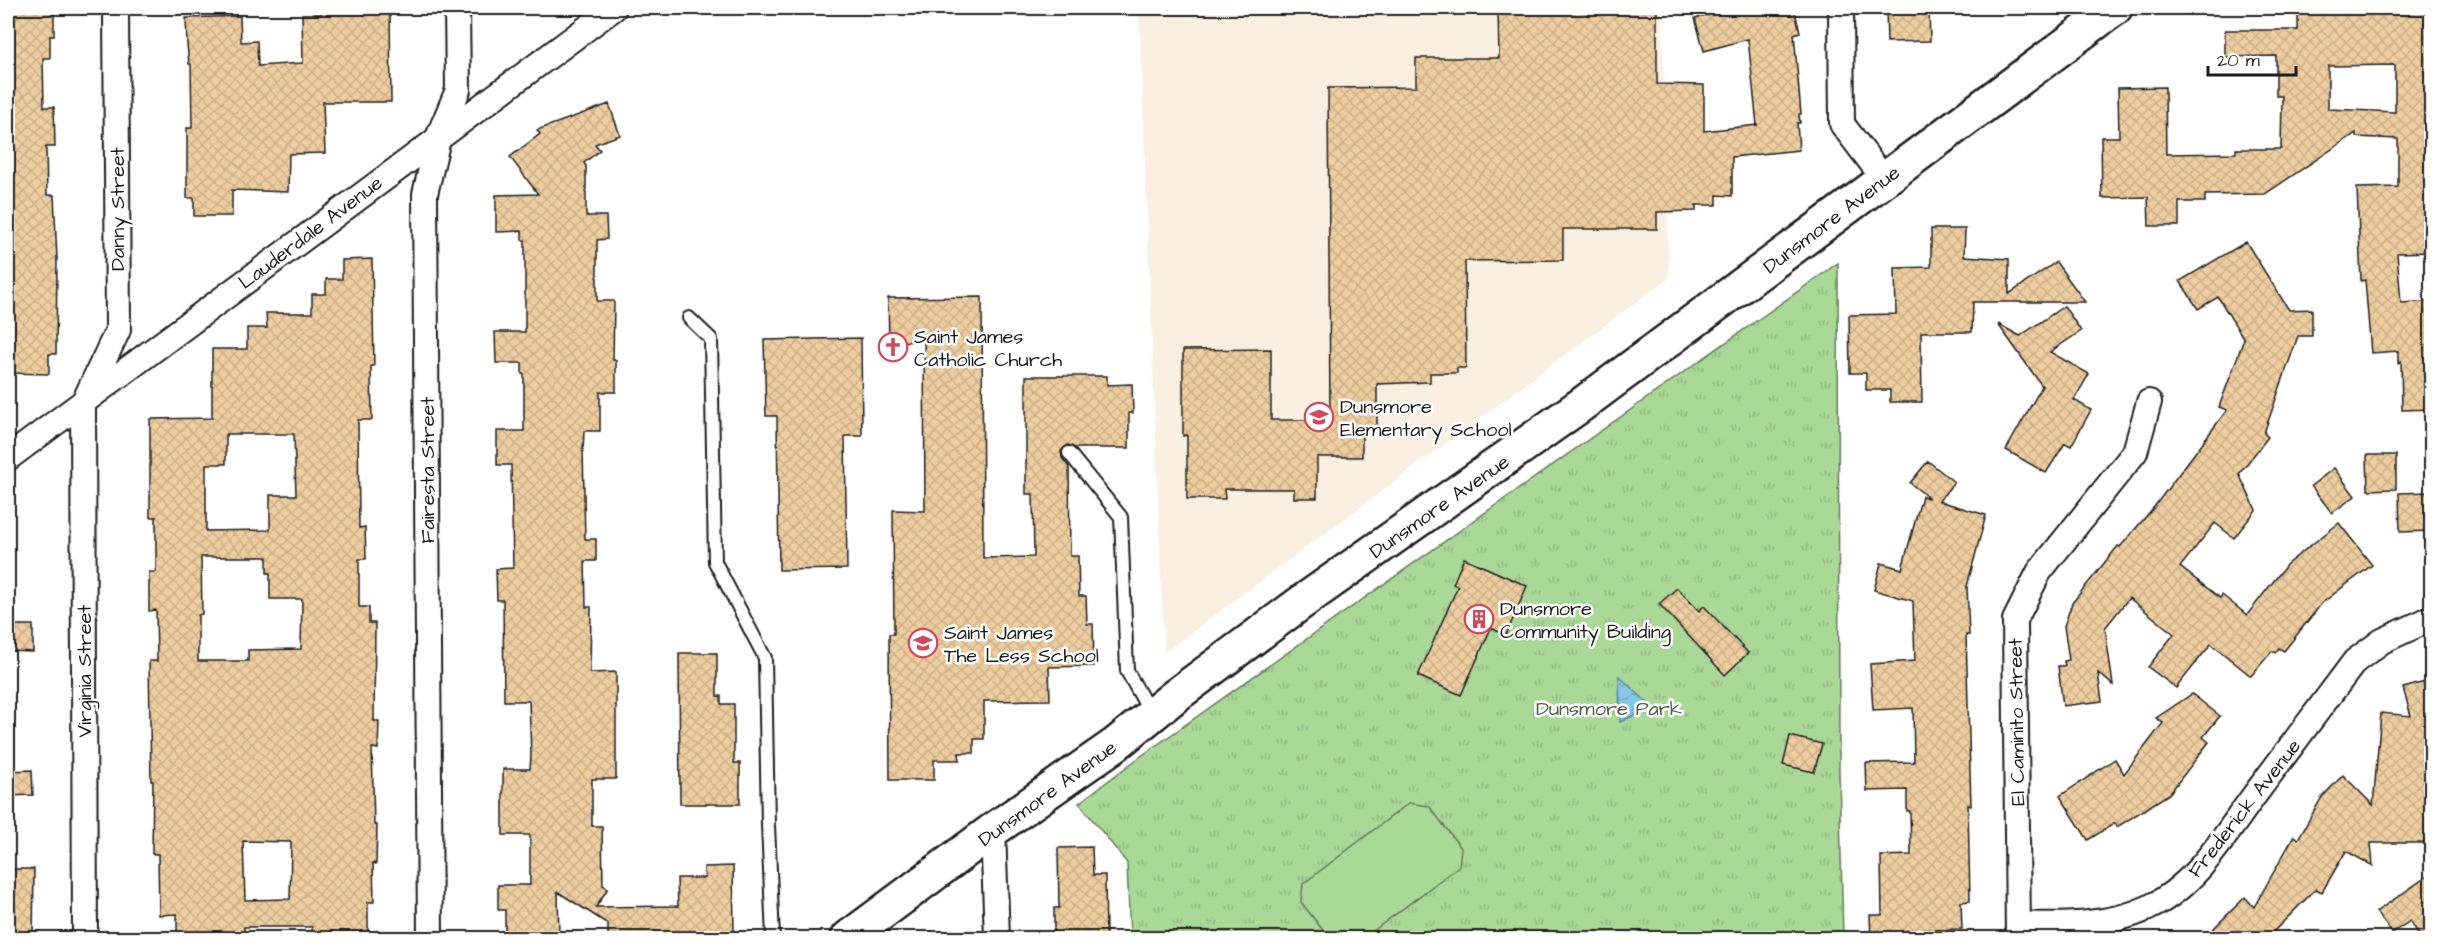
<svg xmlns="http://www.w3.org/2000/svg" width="2439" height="946" viewBox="0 0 2439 946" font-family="'Architects Daughter',sans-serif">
	<defs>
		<pattern id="park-tufts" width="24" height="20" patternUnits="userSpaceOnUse" patternTransform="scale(1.5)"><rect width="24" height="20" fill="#aad897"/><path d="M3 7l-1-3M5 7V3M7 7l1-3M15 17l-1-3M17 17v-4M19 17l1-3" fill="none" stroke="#92b982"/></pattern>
		<pattern id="water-waves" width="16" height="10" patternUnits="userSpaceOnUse" patternTransform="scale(1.5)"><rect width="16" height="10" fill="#85c8e6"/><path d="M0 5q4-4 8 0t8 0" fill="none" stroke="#72abc5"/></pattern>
		<pattern id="building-cross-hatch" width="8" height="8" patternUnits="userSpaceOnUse" patternTransform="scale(1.5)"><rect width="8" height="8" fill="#eecea0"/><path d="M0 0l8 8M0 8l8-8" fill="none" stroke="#ccb089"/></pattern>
	</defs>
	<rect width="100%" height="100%" fill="#fff"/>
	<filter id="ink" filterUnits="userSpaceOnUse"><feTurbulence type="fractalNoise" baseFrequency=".0167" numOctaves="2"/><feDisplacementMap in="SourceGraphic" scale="12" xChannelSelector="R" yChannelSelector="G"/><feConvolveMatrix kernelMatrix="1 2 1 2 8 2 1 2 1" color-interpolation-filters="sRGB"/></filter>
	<g filter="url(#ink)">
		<path fill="#faf0e2" d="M1139,8H1662L1669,278L1164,653Z"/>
		<path fill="url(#park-tufts)" stroke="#637a5a" stroke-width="1.5" d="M1838,263L1839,770L1843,938H1130L1127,863L1079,803L1137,759Z"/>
		<path fill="#aad897" stroke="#637a5a" stroke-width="1.5" d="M1409,803L1429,806L1461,848L1459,866L1364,938H1329L1301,902L1303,884Z"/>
		<path fill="url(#water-waves)" stroke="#5b8395" stroke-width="1.5" d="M1619,676L1652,707L1620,722Z"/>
		<g fill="url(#building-cross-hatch)" stroke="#1c1c1c" stroke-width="1.5" fill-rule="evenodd">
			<path d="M8,8H54V36H50V58H43L44,107H54L55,147H46L47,195H54L57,259L56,354H49V374L8,373Z"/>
			<path d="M321,8H390L391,102H323L325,153L289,154L288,192L232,190V216H194V198H187V128H192L191,64H189L187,44L186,18L240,16L241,42L257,41L258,66L303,63L302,14H321Z"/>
			<path d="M1498,8H1657V84L1704,85V131L1757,125L1748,39L1704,51L1695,18L1733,8H1794L1800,32L1794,34L1801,114H1799L1800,123H1797L1799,150L1732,157V196L1717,195V205H1696V211L1657,212V229H1563V260L1465,261L1466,368H1457V373H1430V382L1377,384V433H1362V457H1317V498H1294V489H1224L1225,499H1187V435L1183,436V350L1271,349V420H1330L1328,88L1416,87V58H1499Z"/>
			<path d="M1886,8H1929L1930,41L1887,42Z"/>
			<path d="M2298,8H2432V252L2397,253L2401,303L2432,301V409L2402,410L2401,361L2398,363V351L2371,353L2365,280L2361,281L2357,188L2398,187V139L2356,137V133L2265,194L2205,195V202H2179V226H2149L2148,197L2102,198L2101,137H2119L2118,88L2165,87L2166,154L2236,153V149H2281L2282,96H2276V56L2225,57V30H2298ZM2395,65V112L2328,109V66Z"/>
			<path d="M609,104L620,135L595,144L600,150L584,163L586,166V216H606L607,239L597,240V301H614L613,360H616V392H600V431H584L583,451L585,539H596V561H585L586,607H591L590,673L616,672V779H592V826H602L603,885L608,888L596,907L678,906L677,878H705L704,867L733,866L734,932H715V936L608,939V924L558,892L559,939H505V910H498V885H530V835H503V769H530L531,756L529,701H504L503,600H497L496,569L513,568L511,465H497V431H524V374H522V363H496L495,332H525V240H522V231L496,232V195L538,194L510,157L540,134L537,130Z"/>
			<path d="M1931,229H1965L1964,256L2009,259V294L2056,262L2085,302H1973L1972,332H1921L1922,402H1890V390H1866V373H1850L1849,315L1896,314L1895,268L1931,267Z"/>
			<path d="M2246,242L2289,310L2312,309V336H2298L2264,433L2268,437L2239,474L2256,510L2234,538L2215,523L2180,567L2220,598L2222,595L2247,615L2287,564L2339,523L2372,565L2322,603L2284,651L2279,648L2275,653L2272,651L2251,676L2211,644L2176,688L2148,667L2174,634L2129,598L2105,628L2113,685L2098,673L2102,701L2063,706L2058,666H2065L2064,661L2069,660L2064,626L2072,603L2118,546L2120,547L2154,507L2227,410L2219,407L2244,339L2218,297L2198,309L2180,281Z"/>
			<path d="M372,259L374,366H371L372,420H358L359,528L365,527L366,559H359V607H369V623H375L374,721H379L378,749L372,748L374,825H377L376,864L373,863L374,902H368V939H312V927H244V939H177V914L159,915L158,854H152L153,781H151L149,661H157L156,610L149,611V572H156V517H150V419L212,418V349H247V328H267L266,313H312V294H326V279H342V260ZM226,434H294L296,495H270V530L206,531V464H226ZM201,557H267V573H270V599H302L301,649L248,650V661H198V615L202,614ZM243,841L291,842L290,899L245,900Z"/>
			<path d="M982,297L983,558L1034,557L1033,494H1026V376H1107V385L1132,384L1133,413H1129V448H1075L1068,445L1061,451L1062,458L1069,467L1070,556H1078L1079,596H1086L1087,624H1093L1094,666L1049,667L1050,700L984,701V739H974V753H959L960,760H934V780H890L889,634H894L893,510L925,511L924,341L889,342L888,298Z"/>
			<path d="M2064,306L2081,331L2050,352L2089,374L2074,400L2091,410L2071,446L2065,443L2046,473L2006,450L2042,386L1998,324L2020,336Z"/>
			<path d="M861,338L862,436H845L847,569L779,570L777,416H766L764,340Z"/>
			<path d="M2367,455H2396V489L2368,490Z"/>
			<path d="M1928,461L1954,482L1939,501L1986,515L1967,586L1969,635H1966L1971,806L1968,805L1970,901L1961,902L1962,929L1905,931L1906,939H1871L1870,915H1882L1881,856L1911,855L1910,811H1907V790L1867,791L1866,763L1914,762L1913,708L1873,710L1870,664L1915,661L1913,601L1874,590L1881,563L1902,569L1922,496L1929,498L1910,483Z"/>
			<path d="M2334,468L2355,496L2332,513L2311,486Z"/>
			<path d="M2432,492V531L2400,532L2399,493Z"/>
			<path d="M1464,558L1527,586L1506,635L1491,628L1461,695L1418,676L1458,586L1453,584Z"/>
			<path d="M1677,588L1699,611L1704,606L1748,653L1725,675L1659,604Z"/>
			<path d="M8,625H33V652L8,651Z"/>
			<path d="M679,653H717V696H721V704H734V763H740V804H680Z"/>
			<path d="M2432,680V843H2371L2373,866L2346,851L2322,892L2316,889L2266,939H2203L2245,897L2254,907L2294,836L2298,839L2322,797L2343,775L2373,805L2381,713L2411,716L2403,688Z"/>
			<path d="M2192,694L2220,716L2203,737L2209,742L2169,794L2117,827L2115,823L2088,840L2060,796L2115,759L2124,774L2163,723L2156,718Z"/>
			<path d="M1790,736L1822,744L1814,772L1783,765Z"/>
			<path d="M32,770L33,795L8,796V771Z"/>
			<path d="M1092,847L1093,875H1105L1106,939H1054V908H1059L1058,848Z"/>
			<path d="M8,869H34L33,939H8Z"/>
			<path d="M2432,873V939H2422L2410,921L2392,933L2376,912Z"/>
		</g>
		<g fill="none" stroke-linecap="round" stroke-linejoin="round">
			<g stroke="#1c1c1c" stroke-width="16">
				<g id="lane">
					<path d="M689,318L711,339L715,562L765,658L768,825L773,938"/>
					<path d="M1069,453L1121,517L1127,671L1151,714"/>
				</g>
			</g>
			<g stroke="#1c1c1c" stroke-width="28">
				<g id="street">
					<path d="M1841,8L1842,124L1884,179"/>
					<path d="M8,458L614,8"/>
					<path d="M993,830L997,938"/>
					<path d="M2018,924C2061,926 2109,926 2148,908C2197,886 2227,831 2259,789C2291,747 2323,704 2355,661L2382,641L2432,618"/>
					<path d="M85,938L83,404L118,330L116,8"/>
					<path d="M430,938L425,194L439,135L458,90L457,8"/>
					<path d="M2018,938L2015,620L2039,572L2135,452L2149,402"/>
				</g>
			</g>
			<g stroke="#1c1c1c" stroke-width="38">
				<path id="secondary" d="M848,938L993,830L1116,744L1175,696L1302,602L1581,405L2115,8"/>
			</g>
			<use href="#lane" stroke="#fff" stroke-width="12"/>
			<use href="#street" stroke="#fff" stroke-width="24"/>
			<use href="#secondary" stroke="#fff" stroke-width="33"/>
		</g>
	</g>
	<defs>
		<g id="church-ring" transform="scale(1.5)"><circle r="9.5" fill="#fff" stroke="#d1495b" stroke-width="1.5"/><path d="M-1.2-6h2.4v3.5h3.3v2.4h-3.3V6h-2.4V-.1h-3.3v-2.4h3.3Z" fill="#d1495b"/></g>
		<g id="school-ring" transform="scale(1.5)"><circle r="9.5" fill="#fff" stroke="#d1495b" stroke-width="1.5"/><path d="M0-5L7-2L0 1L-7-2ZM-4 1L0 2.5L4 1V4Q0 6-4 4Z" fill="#d1495b"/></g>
		<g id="building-ring" transform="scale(1.5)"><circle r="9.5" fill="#fff" stroke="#d1495b" stroke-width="1.5"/><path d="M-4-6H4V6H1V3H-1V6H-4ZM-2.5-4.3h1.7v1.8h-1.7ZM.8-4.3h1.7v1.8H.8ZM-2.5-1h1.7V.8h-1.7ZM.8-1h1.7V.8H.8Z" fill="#d1495b"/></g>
	</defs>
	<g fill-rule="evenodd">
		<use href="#church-ring" x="893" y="347"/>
		<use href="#school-ring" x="1319" y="417"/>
		<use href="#building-ring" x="1479" y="619"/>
		<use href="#school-ring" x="923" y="643"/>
	</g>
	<g text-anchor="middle" stroke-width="5" stroke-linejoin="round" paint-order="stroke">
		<g font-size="20" fill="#1c1c1c" stroke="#fff">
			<text transform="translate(117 209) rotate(-90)" y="7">Danny Street</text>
			<text transform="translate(1831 219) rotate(-37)" y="7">Dunsmore Avenue</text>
			<text transform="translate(310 232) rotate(-37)" y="7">Lauderdale Avenue</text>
			<text transform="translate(427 470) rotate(-90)" y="7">Fairesta Street</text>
			<text transform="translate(1439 506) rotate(-35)" y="7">Dunsmore Avenue</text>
			<text transform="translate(84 671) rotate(-90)" y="7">Virginia Street</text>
			<text transform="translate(2016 722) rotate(-91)" y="7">El Caminito Street</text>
			<text transform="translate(1047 793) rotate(-36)" y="7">Dunsmore Avenue</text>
			<text transform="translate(2244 808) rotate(-52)" y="7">Frederick Avenue</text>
		</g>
		<g font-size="20" fill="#1c1c1c" stroke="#fff" text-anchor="start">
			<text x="914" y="343">Saint James<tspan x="914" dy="23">Catholic Church</tspan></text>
			<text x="1340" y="413">Dunsmore<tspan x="1340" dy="23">Elementary School</tspan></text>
			<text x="1500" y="615">Dunsmore<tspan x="1500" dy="23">Community Building</tspan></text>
			<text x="944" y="639">Saint James<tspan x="944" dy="23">The Less School</tspan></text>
		</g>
		<g font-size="20" fill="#4e5e47" stroke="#fff">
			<text x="1609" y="715">Dunsmore Park</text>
		</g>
	</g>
	<rect width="2439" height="946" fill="none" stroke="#fff" stroke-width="30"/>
	<rect x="15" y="15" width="2409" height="916" fill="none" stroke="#1c1c1c" stroke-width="2" filter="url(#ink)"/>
	<path d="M2208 66v9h88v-9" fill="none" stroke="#1c1c1c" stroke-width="3"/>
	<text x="2217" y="66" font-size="18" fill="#1c1c1c" stroke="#ffffff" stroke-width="4.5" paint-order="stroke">20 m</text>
</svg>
